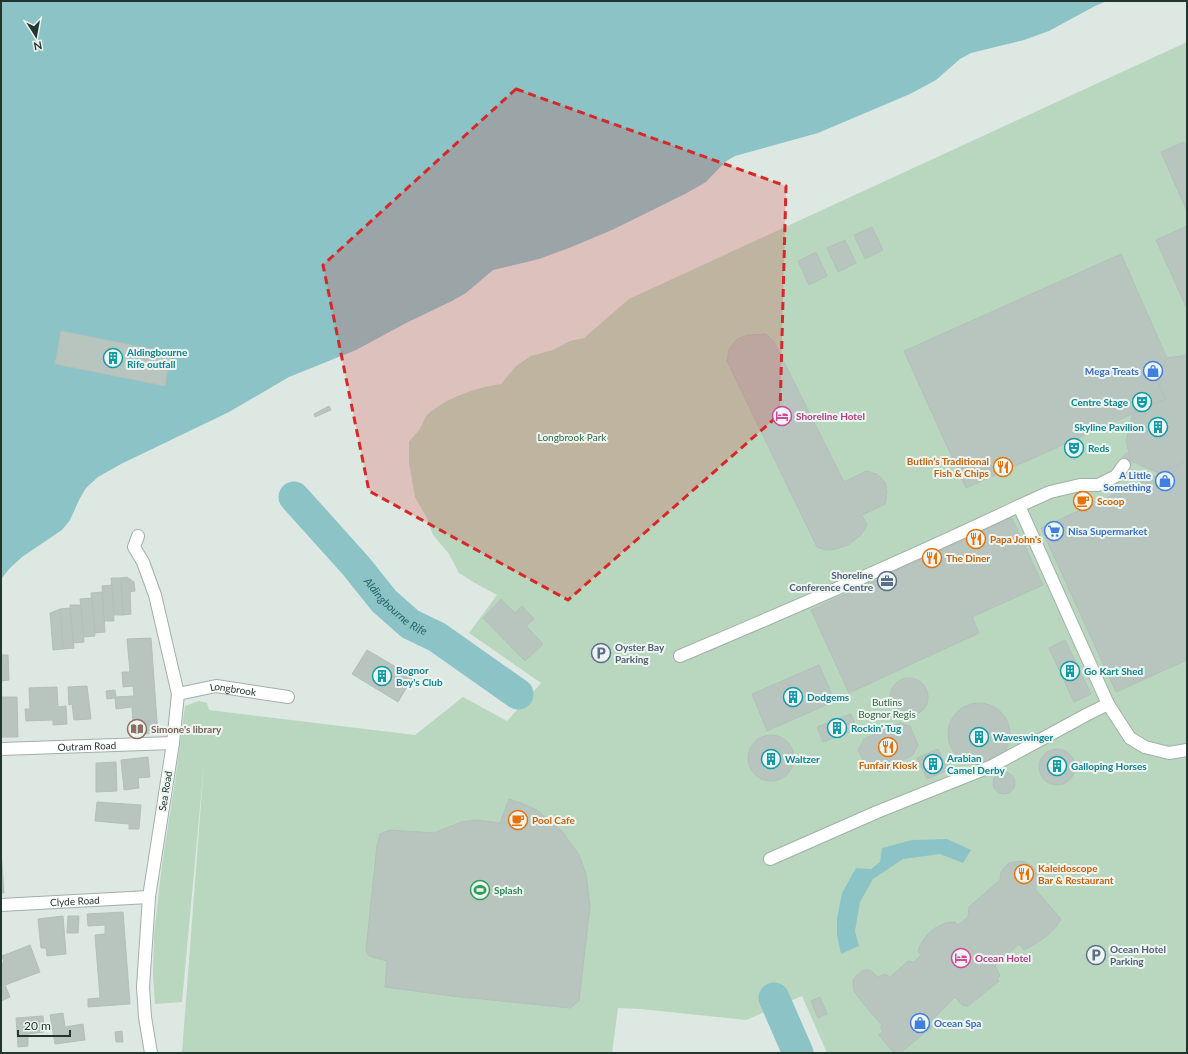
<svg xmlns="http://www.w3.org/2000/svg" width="1188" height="1054" viewBox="0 0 1188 1054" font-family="Lato,sans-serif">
	<rect width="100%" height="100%" fill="#dee8e3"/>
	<path fill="#b9d7be" d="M1187,42V1053H827L802,996L746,1020L641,1009L618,1008L612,1053H232V1052L182,1053L204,764L182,1002L155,1004L153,976L154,935L162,864L175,781L185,706L199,701L207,703L209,710L415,735L463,697L507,721L541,683L469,633L497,595L475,583L459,573L449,554L433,535L427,518L415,497L409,463V442C412,438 416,434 419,430C423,425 424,418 428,414C446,398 478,387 501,384L516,366L531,356L553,350L570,341L584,338L629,299Z"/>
	<g fill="#8cc3c7">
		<path d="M1,1H1107L1095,6L1049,31L1024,40L971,53L960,59L936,80L910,94L818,133L735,156L725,162L706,182L685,194L612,230L569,248L539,259L493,270L466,293L452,301L408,322L356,350L289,377L229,412L121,464L98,477L86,488L80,498L70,520L62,530L22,557L10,568L1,579Z"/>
		<path d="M947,839L971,850L963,863L940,854L903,859L873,879L860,902L855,931L859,946L841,954L837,935V919L842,893L856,868L871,869L880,862L882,848L912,840Z"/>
	</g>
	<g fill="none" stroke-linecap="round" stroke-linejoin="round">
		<g stroke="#8cc3c7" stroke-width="31">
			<path id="s1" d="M294,497L356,566L384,601L410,624L437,637L518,694"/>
			<path d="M774,998L798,1053"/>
		</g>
	</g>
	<g fill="#b7c5be" stroke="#b2c0b9">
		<path d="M1184,142L1187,149L1186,209L1161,152Z"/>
		<path d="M1187,226V309L1156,240Z"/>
		<path d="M872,227L883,250L865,259L854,235Z"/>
		<path d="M845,240L856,263L838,272L827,248Z"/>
		<path d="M816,252L827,276L809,285L798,261Z"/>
		<path d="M1121,254L1167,358L1158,382L1166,399L966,488L904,351Z"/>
		<path d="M61,331L171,353L165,386L55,364Z"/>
		<path d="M766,334L774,342L844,482L866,471L877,474L885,482L887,492L885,504L862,515L867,525L861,535L848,545L836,549L826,550L817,547L727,361L729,349L737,339L748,335Z"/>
		<path d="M1181,356H1187V471L1168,477L1131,461L1126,441L1133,413L1166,399L1158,382L1167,358Z"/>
		<path d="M329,406L331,410L315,417L314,414Z"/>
		<path d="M1187,461V660L1116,692L1041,528Z"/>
		<path d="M1012,518L1043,585L972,617L979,633L849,693L811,610Z"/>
		<path d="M127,577L134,582L135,591L130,592L131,614L123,615L121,578Z"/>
		<path d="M111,578H121L123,615H114Z"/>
		<path d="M112,585L114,621H104L102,586Z"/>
		<path d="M102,592L105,632L95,633L91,593Z"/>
		<path d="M92,598L95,636L84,637L80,599Z"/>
		<path d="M501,599L515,613L522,606L534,619L526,626L543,644L525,661L483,618Z"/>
		<path d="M70,605H81L84,642L73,643Z"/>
		<path d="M70,608L74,648L63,649L60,609Z"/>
		<path d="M60,609L63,649L53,650L50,613Z"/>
		<path d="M151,638L157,721L133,723L132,707L116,709L115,698L107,699L106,691L115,690L116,697L134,696L133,686L123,687L122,672H130L127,639Z"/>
		<path d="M1065,640L1091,694L1074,702L1049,648Z"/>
		<path d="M367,650L413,677L398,702L352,674Z"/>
		<path d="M1,655H8L9,680L1,681Z"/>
		<path d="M819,665L835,701L767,731L752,694Z"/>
		<circle cx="909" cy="697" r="19"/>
		<path d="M87,686L91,719L74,720L72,704L69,705L68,687Z"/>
		<path d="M57,687L58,707L66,706L67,724L53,725V720L26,721L25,709H30L29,688Z"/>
		<path d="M1,697H17L18,737H1Z"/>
		<circle cx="979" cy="734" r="31"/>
		<path d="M851,714L857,729L823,742L817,727Z"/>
		<path d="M157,721L158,733L135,734L134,722Z"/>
		<path d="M899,723L910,726L918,745L913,755L880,772L866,766L858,750L864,739Z"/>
		<circle cx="771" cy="758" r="23"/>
		<path d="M938,749L948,770L927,779L917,758Z"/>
		<circle cx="1057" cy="767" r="18"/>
		<path d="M148,757L150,777L138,778L139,788L124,790L121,760Z"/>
		<path d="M116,762L117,791L96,792V763Z"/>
		<circle cx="1004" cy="783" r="11"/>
		<path d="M509,799L521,803L537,810L562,831L579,855L586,874L590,906L579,1001L570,1008L452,996L385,987L387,961L369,956L366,950L377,845L380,834L390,830L434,833L461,822L477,820L500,823Z"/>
		<path d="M97,802L141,805L139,829H129V824L95,821Z"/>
		<path d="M1,850L4,893H1Z"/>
		<path d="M1021,861L1026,862L1033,867L1037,875V884L1035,889L1061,919L1056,927L1047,936L1035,944L1024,950L1019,944L995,965L1000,976L997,978L999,981L968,1006L962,1005L955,997L929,1023L932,1027L900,1053H894L879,1035L883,1031L880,1027L882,1025L865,1006L854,991L853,981L855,977L862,971L866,970H870L878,977L885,974L890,977L908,961L914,962L921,955L918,952L920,945L927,935L935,928L945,923L955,922L958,925L968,917L969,907L1000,880L1001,872L1005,867L1009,863Z"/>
		<path d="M123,912L130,1004L88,1007V999L100,998L95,935L105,934V925L88,926L87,914Z"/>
		<path d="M63,916L66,954L47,956L46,948H41L38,919Z"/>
		<path d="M68,916H79L78,933H67Z"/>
		<path d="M30,945L40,972L5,985L10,997L1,1001V964L4,962L2,956Z"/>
		<path d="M820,997L827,1014L818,1018L811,1001Z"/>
		<path d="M63,1013L65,1027L83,1024L85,1040L55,1044L50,1015Z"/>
		<path d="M43,1016L44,1032L28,1034V1046L18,1047L16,1018Z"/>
		<path d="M122,1031L123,1042H116L115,1032Z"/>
	</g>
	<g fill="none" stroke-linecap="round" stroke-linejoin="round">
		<g stroke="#b8c4bf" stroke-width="12" stroke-dasharray="12 6" stroke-linecap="butt">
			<path d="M1181,356L1187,369"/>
			<path d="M1124,465L1138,445L1187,422"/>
		</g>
		<g stroke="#a2afa9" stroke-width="14">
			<g id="minor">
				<path d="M138,536L134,547L143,562L155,595L178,694L173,743L149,897L143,987L145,1017L151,1053"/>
				<path d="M680,656C794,608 907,559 1019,506"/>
				<path id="s2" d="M178,694L216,686L288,697"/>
				<path d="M1108,704L1019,506L1050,492L1080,485H1098L1116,476L1124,465"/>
				<path id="s3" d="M1,749L173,743"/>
				<path d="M770,859L877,812L992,766L1086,715L1108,704L1130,738L1145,747L1169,753L1187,750"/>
				<path id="s4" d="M1,905L149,897"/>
			</g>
		</g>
		<use href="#minor" stroke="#fff" stroke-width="12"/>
	</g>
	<path fill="#d62828" fill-opacity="0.2" stroke="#d62828" stroke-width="3" stroke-dasharray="8 5" stroke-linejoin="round" d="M516,89L786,186L780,414L568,600L369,491L323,265Z"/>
	<defs>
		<g id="building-ring" transform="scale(1)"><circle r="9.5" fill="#eef5f1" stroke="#0f9aa8" stroke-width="1.5"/><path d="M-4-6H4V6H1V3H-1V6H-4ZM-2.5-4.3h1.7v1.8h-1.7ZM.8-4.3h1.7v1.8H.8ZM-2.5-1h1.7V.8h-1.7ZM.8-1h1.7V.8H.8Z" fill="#0f9aa8"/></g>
		<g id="shop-ring" transform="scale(1)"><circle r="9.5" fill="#eef5f1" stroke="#3f7fe0" stroke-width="1.5"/><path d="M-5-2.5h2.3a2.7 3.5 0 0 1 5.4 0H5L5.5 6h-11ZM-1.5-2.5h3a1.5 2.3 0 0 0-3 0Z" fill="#3f7fe0"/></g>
		<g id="theatre-ring" transform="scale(1)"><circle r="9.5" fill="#eef5f1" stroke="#0f9aa8" stroke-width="1.5"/><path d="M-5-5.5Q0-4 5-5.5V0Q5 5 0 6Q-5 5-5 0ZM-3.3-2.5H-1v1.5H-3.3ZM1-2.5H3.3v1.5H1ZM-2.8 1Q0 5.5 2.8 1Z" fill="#0f9aa8"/></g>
		<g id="hotel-ring" transform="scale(1)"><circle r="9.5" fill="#eef5f1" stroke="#d1479c" stroke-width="1.5"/><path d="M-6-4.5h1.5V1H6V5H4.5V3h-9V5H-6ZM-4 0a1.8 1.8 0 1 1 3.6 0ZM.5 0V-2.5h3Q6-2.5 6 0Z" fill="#d1479c"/></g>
		<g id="restaurant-ring" transform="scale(1)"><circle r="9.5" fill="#eef5f1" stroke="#e8710a" stroke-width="1.5"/><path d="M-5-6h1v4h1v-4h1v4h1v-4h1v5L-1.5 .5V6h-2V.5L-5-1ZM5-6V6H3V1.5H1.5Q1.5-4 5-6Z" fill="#e8710a"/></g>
		<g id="cafe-ring" transform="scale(1)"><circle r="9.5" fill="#eef5f1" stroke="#e8710a" stroke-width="1.5"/><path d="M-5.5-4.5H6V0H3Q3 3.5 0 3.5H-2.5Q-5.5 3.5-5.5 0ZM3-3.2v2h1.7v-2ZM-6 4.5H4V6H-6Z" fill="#e8710a"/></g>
		<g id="supermarket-ring" transform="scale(1)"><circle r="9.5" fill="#eef5f1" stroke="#3f7fe0" stroke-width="1.5"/><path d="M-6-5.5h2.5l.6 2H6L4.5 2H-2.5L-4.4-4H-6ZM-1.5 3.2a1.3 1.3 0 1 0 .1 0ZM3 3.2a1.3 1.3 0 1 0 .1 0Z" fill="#3f7fe0"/></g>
		<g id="office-ring" transform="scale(1)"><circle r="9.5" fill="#eef5f1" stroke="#5c6f8a" stroke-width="1.5"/><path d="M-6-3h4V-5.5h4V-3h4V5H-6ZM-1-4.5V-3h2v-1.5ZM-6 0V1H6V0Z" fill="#5c6f8a"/></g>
		<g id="parking-ring" transform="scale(1)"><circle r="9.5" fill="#eef5f1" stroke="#5c6f8a" stroke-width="1.5"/><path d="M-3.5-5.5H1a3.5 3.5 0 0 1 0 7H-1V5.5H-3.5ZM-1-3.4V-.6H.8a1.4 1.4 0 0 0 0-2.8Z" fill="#5c6f8a"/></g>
		<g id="library-ring" transform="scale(1)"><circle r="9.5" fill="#eef5f1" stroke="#8d6e63" stroke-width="1.5"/><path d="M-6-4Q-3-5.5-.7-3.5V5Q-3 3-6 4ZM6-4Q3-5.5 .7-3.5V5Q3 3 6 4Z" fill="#8d6e63"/></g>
		<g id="stadium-ring" transform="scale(1)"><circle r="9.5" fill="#eef5f1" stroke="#2e9e5b" stroke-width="1.5"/><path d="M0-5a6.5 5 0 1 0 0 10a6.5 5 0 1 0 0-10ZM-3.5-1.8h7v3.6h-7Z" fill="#2e9e5b"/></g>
	</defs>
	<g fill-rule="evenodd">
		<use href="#building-ring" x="113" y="358"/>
		<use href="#shop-ring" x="1153" y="371"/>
		<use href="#theatre-ring" x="1142" y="402"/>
		<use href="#hotel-ring" x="782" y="416"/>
		<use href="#building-ring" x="1158" y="427"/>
		<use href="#theatre-ring" x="1074" y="448"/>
		<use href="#restaurant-ring" x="1003" y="467"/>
		<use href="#shop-ring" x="1165" y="481"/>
		<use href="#cafe-ring" x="1083" y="501"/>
		<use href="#supermarket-ring" x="1054" y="531"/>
		<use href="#restaurant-ring" x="976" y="539"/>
		<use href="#restaurant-ring" x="932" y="558"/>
		<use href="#office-ring" x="887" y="581"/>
		<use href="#parking-ring" x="601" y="653"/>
		<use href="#building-ring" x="1070" y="671"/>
		<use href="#building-ring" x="382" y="676"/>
		<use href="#building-ring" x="793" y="697"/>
		<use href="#building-ring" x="837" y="728"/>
		<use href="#library-ring" x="137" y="729"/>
		<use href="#building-ring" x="979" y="737"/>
		<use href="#restaurant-ring" x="888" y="747"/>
		<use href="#building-ring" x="771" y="759"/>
		<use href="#building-ring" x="933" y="764"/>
		<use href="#building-ring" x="1057" y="766"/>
		<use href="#cafe-ring" x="518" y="820"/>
		<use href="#restaurant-ring" x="1024" y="874"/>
		<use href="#stadium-ring" x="480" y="890"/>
		<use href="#parking-ring" x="1096" y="955"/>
		<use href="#hotel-ring" x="961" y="958"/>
		<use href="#shop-ring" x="920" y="1023"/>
	</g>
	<g text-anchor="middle" stroke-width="4" stroke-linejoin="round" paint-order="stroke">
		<g font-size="10" font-weight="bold" fill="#0d838f" stroke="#eef5f1" text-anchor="start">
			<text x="127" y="356">Aldingbourne<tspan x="127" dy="12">Rife outfall</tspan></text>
			<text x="1128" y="406" text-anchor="end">Centre Stage</text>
			<text x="1144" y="431" text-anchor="end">Skyline Pavilion</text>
			<text x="1088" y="452">Reds</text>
			<text x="396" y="674">Bognor<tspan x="396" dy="12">Boy's Club</tspan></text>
			<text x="1084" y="675">Go Kart Shed</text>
			<text x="807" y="701">Dodgems</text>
			<text x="851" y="732">Rockin' Tug</text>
			<text x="993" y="741">Waveswinger</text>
			<text x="947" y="762">Arabian<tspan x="947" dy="12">Camel Derby</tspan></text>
			<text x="785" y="763">Waltzer</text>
			<text x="1071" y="770">Galloping Horses</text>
		</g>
		<g font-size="10" font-weight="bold" fill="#366cbe" stroke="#eef5f1" text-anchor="end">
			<text x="1139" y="375">Mega Treats</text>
			<text x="1151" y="479">A Little<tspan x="1151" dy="12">Something</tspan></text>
			<text x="1068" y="535" text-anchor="start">Nisa Supermarket</text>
			<text x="934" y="1027" text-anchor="start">Ocean Spa</text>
		</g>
		<g font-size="10" font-weight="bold" fill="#b23c85" stroke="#eef5f1" text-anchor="start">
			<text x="796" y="420">Shoreline Hotel</text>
			<text x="975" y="962">Ocean Hotel</text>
		</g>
		<g font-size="10" fill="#316741" stroke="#eef5f1">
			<text x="572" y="441">Longbrook Park</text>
			<text x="887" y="706">Butlins<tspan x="887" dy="12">Bognor Regis</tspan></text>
		</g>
		<g font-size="10" font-weight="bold" fill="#c56008" stroke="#eef5f1" text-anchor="start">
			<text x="989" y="465" text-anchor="end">Butlin’s Traditional<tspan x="989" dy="12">Fish &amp; Chips</tspan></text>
			<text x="1097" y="505">Scoop</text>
			<text x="990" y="543">Papa John's</text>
			<text x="946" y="562">The Diner</text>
			<text x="888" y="769" text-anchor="middle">Funfair Kiosk</text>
			<text x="532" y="824">Pool Cafe</text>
			<text x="1038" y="872">Kaleidoscope<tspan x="1038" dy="12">Bar &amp; Restaurant</tspan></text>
		</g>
		<g font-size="10" font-weight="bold" fill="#4e5e75" stroke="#eef5f1" text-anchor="start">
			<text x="873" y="579" text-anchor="end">Shoreline<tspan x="873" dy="12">Conference Centre</tspan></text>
			<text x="615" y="651">Oyster Bay<tspan x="615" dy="12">Parking</tspan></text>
			<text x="1110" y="953">Ocean Hotel<tspan x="1110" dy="12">Parking</tspan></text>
		</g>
		<g font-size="10" fill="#22352e" stroke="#eef5f1">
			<text dy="4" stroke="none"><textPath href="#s2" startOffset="56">Longbrook</textPath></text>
			<text dy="4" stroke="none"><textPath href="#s3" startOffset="86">Outram Road</textPath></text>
			<text transform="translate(165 791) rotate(-81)" y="4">Sea Road</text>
			<text dy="4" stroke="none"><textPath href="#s4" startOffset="74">Clyde Road</textPath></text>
		</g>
		<g font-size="10" font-weight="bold" fill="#785e54" stroke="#eef5f1" text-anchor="start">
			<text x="151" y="733">Simone's library</text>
		</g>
		<g font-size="10" font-weight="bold" fill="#27864d" stroke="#eef5f1" text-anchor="start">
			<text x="494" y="894">Splash</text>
		</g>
		<g font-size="11" font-style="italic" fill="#23646a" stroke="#eef5f1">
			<text dy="4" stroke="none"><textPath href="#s1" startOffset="150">Aldingbourne Rife</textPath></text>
		</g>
	</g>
	<rect width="1188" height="1054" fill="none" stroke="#22352e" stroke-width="4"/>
	<g transform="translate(36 36) rotate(169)" stroke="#eef5f1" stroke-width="3" paint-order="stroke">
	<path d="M0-3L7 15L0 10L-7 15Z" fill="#22352e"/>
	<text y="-6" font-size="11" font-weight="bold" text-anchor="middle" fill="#22352e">N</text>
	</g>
	<path d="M18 1030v6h52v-6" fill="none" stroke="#22352e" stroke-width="2"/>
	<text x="24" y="1030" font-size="12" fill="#22352e" stroke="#eef5f1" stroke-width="3" paint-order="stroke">20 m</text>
</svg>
